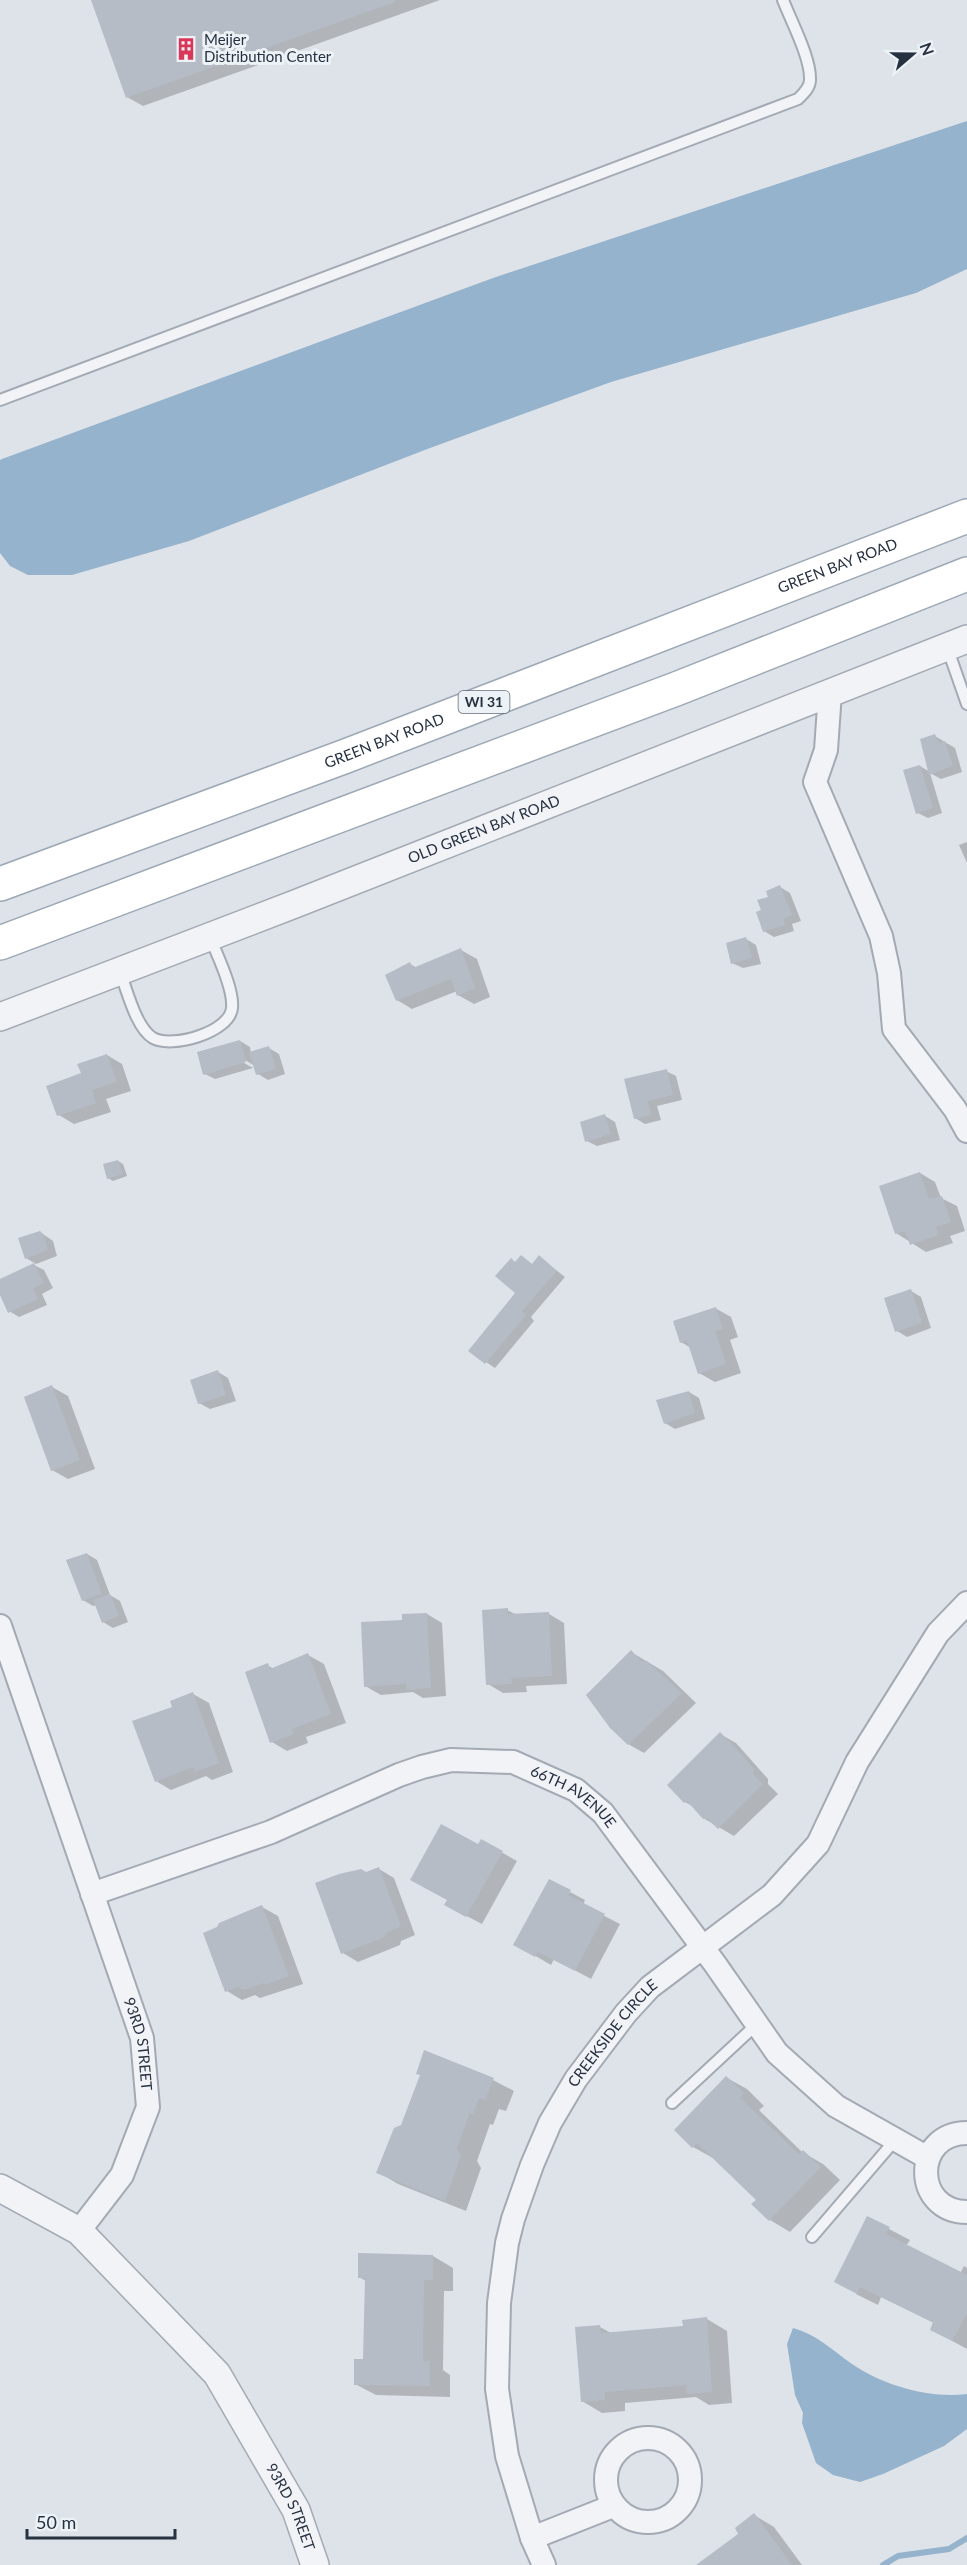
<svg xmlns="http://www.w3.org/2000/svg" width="967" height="2565" viewBox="0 0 967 2565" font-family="Lato,sans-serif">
	<rect width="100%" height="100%" fill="#dee3e9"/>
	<g fill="#95b3cc">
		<path d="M967,121V269L916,293L611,382L430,448L189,541L72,575H28L10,566L0,553V460L2,459L493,278Z"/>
		<path d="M793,2328C816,2334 832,2350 852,2364C882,2385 930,2399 967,2394V2429L944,2446L883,2474L860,2482L833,2475L816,2463L802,2423L803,2413L795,2395L787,2344Z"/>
	</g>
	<g fill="#0003">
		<path d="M93,0H440L143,106L127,97Z"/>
		<path d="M935,736L955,748L962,772L941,779L930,773L942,813L928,818L918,813L920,766L930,772Z"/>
		<path d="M967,842V863L959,845Z"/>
		<path d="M780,887L790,893L801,921L792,924L794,931L774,937L764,931L763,910L770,897Z"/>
		<path d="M746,939L756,945L761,964L743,968L732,963Z"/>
		<path d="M461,950L477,959L490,997L474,1004L458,995L457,991L412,1009L397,1000L410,964L417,968Z"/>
		<path d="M240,1041L250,1047L251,1053L269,1048L279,1054L285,1074L268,1080L258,1074L255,1066L240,1057L239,1060L253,1068L215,1079L205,1074Z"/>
		<path d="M107,1055L122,1064L131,1091L106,1099L111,1112L74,1124L59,1115L83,1074Z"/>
		<path d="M666,1071L676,1076L682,1100L657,1106L661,1120L645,1124L635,1118Z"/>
		<path d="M605,1116L615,1122L620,1140L597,1146L587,1141Z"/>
		<path d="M118,1161L123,1164L127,1176L113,1181L108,1178Z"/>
		<path d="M920,1173L935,1182L941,1198L957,1206L965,1231L950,1236L953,1243L926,1252L896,1233Z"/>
		<path d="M40,1232L53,1241L57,1256L36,1264L26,1258Z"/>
		<path d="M521,1257L533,1265L539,1257L565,1277L531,1317L534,1321L495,1368L486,1362L517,1293L516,1263Z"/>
		<path d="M34,1265L44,1270L53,1288L42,1294L47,1305L19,1317L9,1311L0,1291V1281Z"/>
		<path d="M911,1291L921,1297L931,1328L907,1337L897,1331Z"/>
		<path d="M715,1308L731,1317L738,1337L730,1340L741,1373L715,1382L699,1373L691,1348L681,1342Z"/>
		<path d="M218,1372L228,1378L236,1401L210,1409L199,1403Z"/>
		<path d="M52,1387L68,1396L95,1469L68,1479L52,1470Z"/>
		<path d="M689,1392L699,1398L705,1419L675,1429L665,1423Z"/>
		<path d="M87,1554L97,1560L110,1595L120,1601L128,1622L113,1628L103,1622L96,1605L93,1606L83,1600Z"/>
		<path d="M507,1610L517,1615L549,1614L564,1623L567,1684L526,1686L527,1692L503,1693L488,1684Z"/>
		<path d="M427,1614L442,1623L446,1696L423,1698L413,1692L381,1695L365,1686L404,1621Z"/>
		<path d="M631,1652L663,1671L696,1703L644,1753L628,1744Z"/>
		<path d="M308,1655L324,1664L346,1723L306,1737L308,1743L287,1751L272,1742L267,1665L274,1669Z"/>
		<path d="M193,1694L209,1703L233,1772L212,1780L206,1776L171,1790L156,1781L174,1708Z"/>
		<path d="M720,1734L736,1743L768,1779V1784L778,1794L734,1836L703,1818L694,1807L685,1802Z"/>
		<path d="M481,1841L517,1861L482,1924L461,1913L448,1900Z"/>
		<path d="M379,1869L394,1878L415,1935L401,1941L400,1945L358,1962L343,1953L366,1874Z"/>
		<path d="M570,1892L585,1900L583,1905L620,1924L591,1979L554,1959L551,1965L515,1944Z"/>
		<path d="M262,1907L278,1916L303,1984L260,1998L255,1995L242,2000L227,1991Z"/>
		<path d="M425,2052L493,2080L514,2091L506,2111L499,2109L493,2125L490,2124L477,2161L481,2168L466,2211L398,2184L378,2172L403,2126L421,2075Z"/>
		<path d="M727,2078L747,2089L764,2106L759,2110L802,2152L823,2164L840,2180L790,2232L770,2220L753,2204L758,2200L713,2158L693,2147Z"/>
		<path d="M868,2218L910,2240L906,2246L960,2274L964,2266L967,2268V2349L932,2330L934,2323L881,2297L878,2305L856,2294Z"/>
		<path d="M433,2256L453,2268V2291H444L443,2370L450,2375V2397L376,2395L355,2384L364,2361L366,2281L359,2277Z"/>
		<path d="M707,2319L727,2331L732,2403L709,2405L696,2397L625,2403V2411L602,2413L582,2401L600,2327L611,2333L685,2327Z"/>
		<path d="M754,2515L774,2527L802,2565H698L740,2535Z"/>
	</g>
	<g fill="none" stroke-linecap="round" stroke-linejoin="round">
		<path stroke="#95b3cc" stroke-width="6" d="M883,2565L898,2556L949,2549L967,2538"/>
	</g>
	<g fill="#b5bcc6">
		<path d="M91,0H395V2L126,98Z"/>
		<path d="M935,734L939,743L945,741L953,766L929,775L920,739Z"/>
		<path d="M920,765L933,808L916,814L903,770Z"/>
		<path d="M780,885L792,915L783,919L785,925L763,932L756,912L761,910L757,900L768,897L766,891Z"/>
		<path d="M746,937L752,958L731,964L726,943Z"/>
		<path d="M461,948L475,988L457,996L451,979L396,1001L385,975L410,962L413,968Z"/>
		<path d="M240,1040L246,1062L203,1075L197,1052Z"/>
		<path d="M269,1046L276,1069L256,1075L249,1052Z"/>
		<path d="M107,1054L117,1082L92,1090L96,1103L57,1116L46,1086L81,1073L77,1064Z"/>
		<path d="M667,1069L673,1095L648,1101L651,1115L634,1119L624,1079Z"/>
		<path d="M605,1114L611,1134L585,1142L580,1122Z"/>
		<path d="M118,1160L123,1174L107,1179L103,1164Z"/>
		<path d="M920,1172L929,1199L942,1196L951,1222L936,1227L938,1235L910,1245L905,1231L895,1234L879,1186Z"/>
		<path d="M40,1231L43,1234L48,1250L25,1259L18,1238Z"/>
		<path d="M521,1255L532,1264L539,1255L557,1271L522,1311L526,1315L485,1364L468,1351L515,1293L495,1276L511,1258L515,1262Z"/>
		<path d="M34,1263L44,1283L33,1288L38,1299L8,1313L0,1295V1279Z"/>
		<path d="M911,1289L922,1323L895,1332L884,1298Z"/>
		<path d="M716,1307L723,1329L715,1331L726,1364L698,1374L687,1341L680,1343L673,1321Z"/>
		<path d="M218,1370L226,1395L198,1404L190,1380Z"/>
		<path d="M52,1385L80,1460L51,1471L24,1397Z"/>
		<path d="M689,1391L695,1413L664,1424L656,1400Z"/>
		<path d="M87,1553L102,1594L82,1601L66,1560Z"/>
		<path d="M110,1594L119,1616L102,1623L93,1600Z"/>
		<path d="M508,1608V1614L549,1612L552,1676L511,1678L512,1684L486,1685L482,1610Z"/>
		<path d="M427,1613L431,1688L406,1690V1684L364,1687L361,1622L402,1620V1614Z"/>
		<path d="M631,1650L641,1661H647L682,1693L628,1745L610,1728L586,1695Z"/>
		<path d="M308,1653L331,1714L292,1729L294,1734L270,1743L245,1672L268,1663L270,1669Z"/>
		<path d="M193,1692L219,1763L195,1772L193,1767L155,1782L132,1721L172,1707L170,1701Z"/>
		<path d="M720,1732L742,1755L754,1769L753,1774L763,1784L718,1829L708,1819H703L687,1801L684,1803L667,1785Z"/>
		<path d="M441,1824L478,1844L481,1839L503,1851L466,1917L444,1905L447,1900L410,1880Z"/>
		<path d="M379,1867L401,1926L386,1933L385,1937L341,1954L315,1883L339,1874L361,1869L366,1872Z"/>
		<path d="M549,1879L571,1890L568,1895L605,1914L575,1971L538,1952L535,1957L513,1945Z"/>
		<path d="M262,1905L289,1976L265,1985L264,1983L243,1990L238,1987L225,1992L203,1933L217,1927L219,1923Z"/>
		<path d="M424,2050L494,2078L485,2100L479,2098L473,2114L470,2113L457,2148L461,2156L445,2201L376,2173L394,2128L401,2125L420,2075L416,2074Z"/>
		<path d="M726,2076L744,2093L740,2098L799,2154L803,2150L821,2167L769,2221L751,2204L756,2200L697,2143L692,2148L674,2130Z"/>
		<path d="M867,2216L890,2227L886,2234L967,2275V2313L952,2341L930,2330L933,2322L860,2287L857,2294L834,2282Z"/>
		<path d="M358,2253L433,2255V2280H424L423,2361H430V2386L354,2385V2359H363L365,2278H358Z"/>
		<path d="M707,2317L712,2392L687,2394L686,2385L605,2392V2400L581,2402L575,2327L600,2325L601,2333L683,2326L682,2320Z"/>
		<path d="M754,2513L792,2565H696L738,2534L735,2528Z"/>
	</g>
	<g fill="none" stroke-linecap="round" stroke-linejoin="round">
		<g stroke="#a3aab3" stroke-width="14">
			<g id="service">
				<path d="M0,400L798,99C803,94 810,88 810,80C811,58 791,21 783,0"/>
				<path d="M947,647L967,704"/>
				<path d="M120,972C127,990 136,1028 153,1038C172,1049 230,1032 232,1008C234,989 217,955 210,937"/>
				<path d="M672,2103L757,2024"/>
				<path d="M812,2237L896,2139"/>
			</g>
		</g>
		<g stroke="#a3aab3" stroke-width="26">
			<g id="minor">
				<path d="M830,692L826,750L815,782L881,936L889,973L894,1029L955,1109L967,1131"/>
				<path id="s1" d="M0,1626L142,2038L148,2107L122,2175L79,2231"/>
				<path id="s2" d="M92,1894L271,1832L399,1775L422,1767L451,1760L513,1762L576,1790L603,1813L715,1964L777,2053L836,2106L928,2158"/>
				<path d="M967,2133C912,2133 913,2212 967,2212"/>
				<circle cx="648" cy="2480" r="42"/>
				<path d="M532,2538L613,2506"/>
				<path id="s3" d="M544,2565L532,2538L507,2456L497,2389L499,2303L507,2243L513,2219L532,2165L550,2123L576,2079L626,2013L650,1987L772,1895L818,1844L857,1762L938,1633L967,1603"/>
			</g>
		</g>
		<g stroke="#a3aab3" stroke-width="30">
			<g id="tertiary">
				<path id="s4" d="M0,1017L295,904L967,639"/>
				<path id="s5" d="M0,2188L79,2231L217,2374L296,2510L315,2565"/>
			</g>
		</g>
		<g stroke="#9ca8b6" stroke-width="36">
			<g id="primary">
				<path id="s6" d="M0,884L346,756L967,516"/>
				<path d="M0,943L676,689L967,574"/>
			</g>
		</g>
		<use href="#service" stroke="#f1f3f7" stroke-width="10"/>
		<use href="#minor" stroke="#f1f3f7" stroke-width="22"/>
		<use href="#tertiary" stroke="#f1f3f7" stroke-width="27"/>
		<use href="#primary" stroke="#fff" stroke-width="33"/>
	</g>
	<defs>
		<g id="building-bare" transform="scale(1.8)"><path d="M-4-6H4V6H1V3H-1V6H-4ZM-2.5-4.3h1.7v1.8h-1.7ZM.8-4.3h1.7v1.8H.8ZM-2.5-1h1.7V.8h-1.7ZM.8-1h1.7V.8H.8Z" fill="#d93759" stroke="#edf2f6" stroke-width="2.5" paint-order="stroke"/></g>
	</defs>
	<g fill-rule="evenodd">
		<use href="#building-bare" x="186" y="49"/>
	</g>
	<g text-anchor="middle" stroke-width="6" stroke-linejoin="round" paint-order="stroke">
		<rect fill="#edf2f6" stroke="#626b77" stroke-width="1.5" x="458.5" y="691" width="51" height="22" rx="4.5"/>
		<g font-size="14" font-weight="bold" fill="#263141">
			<text x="484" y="707">WI 31</text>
		</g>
		<g font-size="15" fill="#263141" stroke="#edf2f6" text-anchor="start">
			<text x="204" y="45">Meijer<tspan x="204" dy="17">Distribution Center</tspan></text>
		</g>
		<g font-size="15" fill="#263141" stroke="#edf2f6">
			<text dy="5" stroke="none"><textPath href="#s6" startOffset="896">GREEN BAY ROAD</textPath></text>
			<text dy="5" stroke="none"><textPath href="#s6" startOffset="410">GREEN BAY ROAD</textPath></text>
			<text dy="5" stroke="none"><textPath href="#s4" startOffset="519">OLD GREEN BAY ROAD</textPath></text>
			<text dy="5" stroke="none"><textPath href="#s2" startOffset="516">66TH AVENUE</textPath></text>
			<text dy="5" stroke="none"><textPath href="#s3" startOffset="567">CREEKSIDE CIRCLE</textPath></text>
			<text dy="5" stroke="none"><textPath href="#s1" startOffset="441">93RD STREET</textPath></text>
			<text dy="5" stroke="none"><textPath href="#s5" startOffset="441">93RD STREET</textPath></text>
		</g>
	</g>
	<g transform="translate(913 54) rotate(70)" stroke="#edf2f6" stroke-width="4.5" paint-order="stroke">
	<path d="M0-4.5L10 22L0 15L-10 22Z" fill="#263141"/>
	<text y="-9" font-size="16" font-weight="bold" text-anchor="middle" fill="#263141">N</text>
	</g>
	<path d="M27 2529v9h148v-9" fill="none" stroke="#263141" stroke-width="3"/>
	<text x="36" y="2529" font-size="18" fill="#263141" stroke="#edf2f6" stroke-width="4.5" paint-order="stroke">50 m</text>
</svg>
